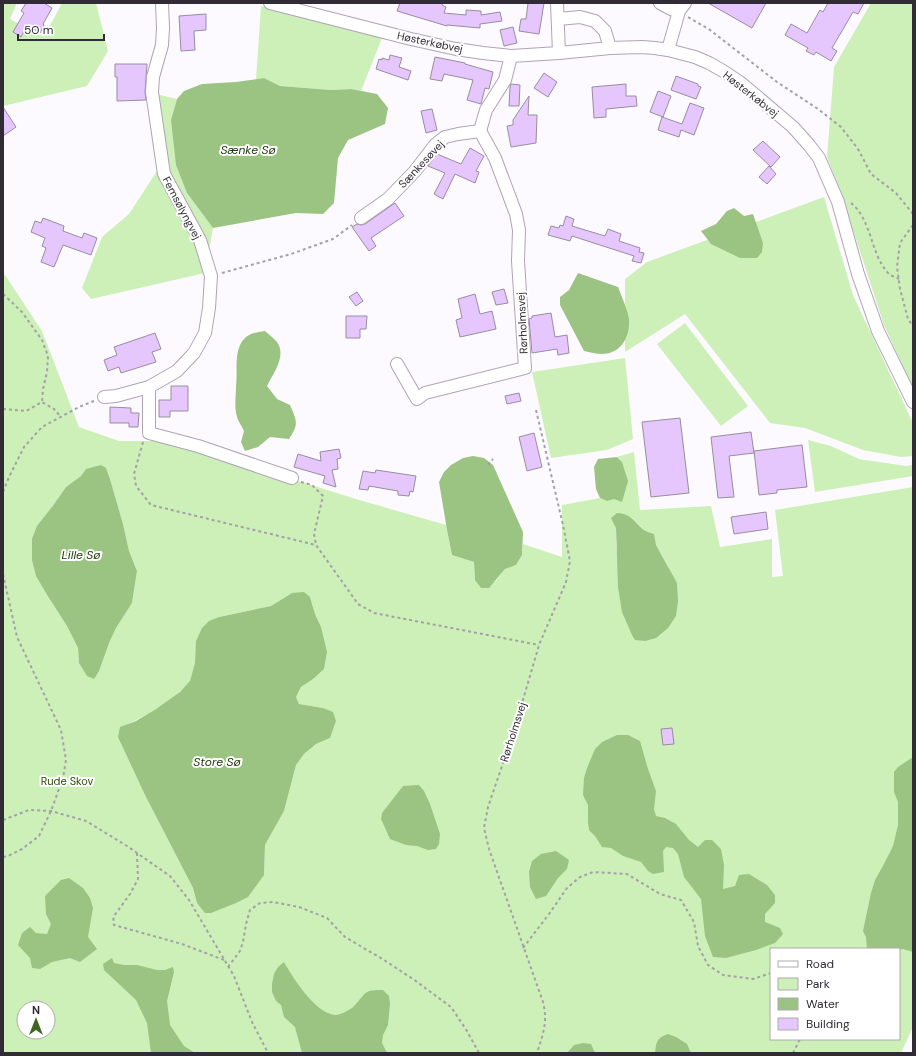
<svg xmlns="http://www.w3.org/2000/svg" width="916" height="1056" viewBox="0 0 916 1056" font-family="'DM Sans',sans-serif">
	<rect width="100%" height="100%" fill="#fdfaff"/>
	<g fill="#cdf0b8" fill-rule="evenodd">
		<path d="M3,3H17L10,19L44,37L62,3H96L108,51L87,86L3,106Z"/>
		<path d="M871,3H913V388L884,325L840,190L827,157L834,67Z"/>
		<path d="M261,6L382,38L361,91L351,89L331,90L280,86L264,78L256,79Z"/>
		<path d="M156,94L177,99L171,120L187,193L213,228L205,273L91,299L82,288L102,237L129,214L157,171L164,146Z"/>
		<path d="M824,197L853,295L913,423V456L901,457L863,450L805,428L770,423L685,314L625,352V279L647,262Z"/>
		<path d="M3,273L5,275L42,331L79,427L119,441H171L356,499L446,525L452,555L474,562L475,580L495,582L505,569L516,565L522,555L523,544L562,557V505L600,498L607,501L622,462L617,457L634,452L640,510L711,506L720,547L772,539V577L783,576L775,510L913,487V1027L901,1053H3ZM106,468L110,479L123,524L129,551L137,571L132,603L116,628L109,643L79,663L78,648L67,626L49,598L52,507L66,487L81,476L86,469ZM632,518L645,531L653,534L656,545L669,568L618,562L616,544V528ZM292,593L310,597L315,614L321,627L313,679L301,687L296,697L299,704L323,708L330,738L316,744L304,754L296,765L284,811L265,845L264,875L197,903L193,888L146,797L121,727C141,719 157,709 175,696C180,692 187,686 190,681C196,670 196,653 196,641L219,617L271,606ZM771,949H899V1039H771ZM24,1008H48V1032H24Z"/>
		<path d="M685,323L748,406L721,426L657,344Z"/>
		<path d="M625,358L633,439L607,450L551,458L532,372Z"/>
		<path d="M808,440L831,446L859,459L906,466L913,465V476L815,492Z"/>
	</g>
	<g fill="#9bc381">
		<path d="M264,78L280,86L331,90L351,89L377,94L388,108L385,124L348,140L338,158L334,203L323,214L296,213L213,228L187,193L176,165L171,120L177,99L184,91L202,84L236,82Z"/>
		<path d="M734,208L744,216L753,214L763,243L762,252L757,258H740L711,244L701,231L716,224L727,211Z"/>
		<path d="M578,273L618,287C621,295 628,311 629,319C630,332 625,347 612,352C603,356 593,353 584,351L560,305V297L569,290Z"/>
		<path d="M265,331C269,335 274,338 277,342C287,356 273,374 267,386L277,399L290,405C297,421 299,424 289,439L270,437L258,447L245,451L241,442L244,431C242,426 238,421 237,417C234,407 236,396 236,386C238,372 233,349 245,338C250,333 258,332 265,331Z"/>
		<path d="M473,456L484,458L493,465L523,532L522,555L516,565L505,569L489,588H481L475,580L474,562L452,555L447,530L439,482L444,472L451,465L463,458Z"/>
		<path d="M617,457L622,462L628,481L622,502L614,499L607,501L600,498L596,489L594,467L598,459Z"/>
		<path d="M101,465L106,468L110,479L123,524L129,551L137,571L132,603L116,628L109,643L99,671L94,679L87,676L79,663L78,648L67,626L49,598L36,576L32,560V539L37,526L52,507L66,487L81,476L86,469Z"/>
		<path d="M617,513C632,514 634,522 644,530C647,532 651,533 654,534L656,545L677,583L678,601L676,616L668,628L656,638L645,641L635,640L632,635L622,612L618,587L616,528L611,518Z"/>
		<path d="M304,592L310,597L315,614L321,627L327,652L324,669L313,679L301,687L296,697L299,704L323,708L333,712L336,721L330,738L316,744L304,754L296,765L284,811L265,845L264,875L248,897L236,903L211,913H205L197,903L193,888L146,797L118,737L120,727L136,721L156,709L180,692L190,681L195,663L196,641L202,628L209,621L219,617L271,606L292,593Z"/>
		<path d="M617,735H628L640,741L648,769L656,791L654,809L656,816L665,818L676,824L689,840L698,847L705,840H712L721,849L724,865L723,889L735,886L739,875L749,874L767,885L775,895V903L765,914V922L780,928L783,934L775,943L756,950L726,958L713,957L705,936L701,899L684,877L678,854L673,848L666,847L663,851L664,872L653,874L648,871L641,862L623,856L611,848L602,847L595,836L589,830L588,822V805L583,795L584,778L587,768L595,749L602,742Z"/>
		<path d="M913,757V952L903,949L899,950V949H867L866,937L863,931L871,893L875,880L884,864L893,846L898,825V802L894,792V772L898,767Z"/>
		<path d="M419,785L424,791L430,804L440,834L439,844L436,849L428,850L417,846L406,845L390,839L381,819L382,813L403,786Z"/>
		<path d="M556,851L569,860L567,869L558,878L546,896L536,899L530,887L529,872L532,861L541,854Z"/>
		<path d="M69,878L83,888L90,898L93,908L88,937L97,949L80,962L70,958L52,962L40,969L32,968L30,958L18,945L22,933L30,927L36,933L47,934L51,924L46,914L45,896L61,880Z"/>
		<path d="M112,958L114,963L124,965H137L157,970H165L173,967L174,972L167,1001L170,1025L184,1046L195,1053H151L147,1023L136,1000L104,970L103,964Z"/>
		<path d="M284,962C293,978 315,1013 335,1015C341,1015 347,1011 352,1008C357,1004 363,994 367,992C371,990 379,990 383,990L389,996L390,1004L388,1025L383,1035L382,1043L386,1051L389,1053H302L295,1027L284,1017L281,1005L276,1001L272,992V984L274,974L278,967Z"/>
		<path d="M668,1034L676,1037L687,1044L691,1053H655C656,1042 657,1038 668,1034Z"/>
		<path d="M583,1043L591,1044L595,1053H567L574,1045Z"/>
	</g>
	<g fill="#e6c7fd" stroke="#988ca1">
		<path d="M26,3H44L52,8L43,24L44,25L40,33L27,25L21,37L13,32L24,13L21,11Z"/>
		<path d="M400,3H442V5L446,7L444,13L466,15V10L481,11V15L500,12L502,21L480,24V28L447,25V26L397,11Z"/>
		<path d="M528,3H544L539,34L519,31L521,19H526Z"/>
		<path d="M708,3H766L752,28Z"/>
		<path d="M828,3H864L858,14L853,12L832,48L837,51L831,61L816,52L814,55L806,51L808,48L785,35L791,24L807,33L820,10L823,12Z"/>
		<path d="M206,14V30L194,31L195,50L181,51L179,16Z"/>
		<path d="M513,27L517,43L504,46L500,30Z"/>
		<path d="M390,55L402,58L399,67L411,71L408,80L376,69L379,59L382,60V58L389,60Z"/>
		<path d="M435,57L465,63V64L493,72L489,89L485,88L481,104L467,100L473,80L444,74L442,81L430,79Z"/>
		<path d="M115,64H147L145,92L146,100L117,101V77H115Z"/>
		<path d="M544,73L557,82L548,97L534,88Z"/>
		<path d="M676,76L698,84V86L701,87L696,99L671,90Z"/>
		<path d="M511,84L520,85L519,106H509L510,87Z"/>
		<path d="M626,84V96H636L637,106L606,109V117L594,118L592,87Z"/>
		<path d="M658,91L671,96L663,117L650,112Z"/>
		<path d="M529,96L528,115H537L536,143L511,147L507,126L513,125V120Z"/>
		<path d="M690,103L704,108L694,135L681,130L679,137L658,130L662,117L682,124Z"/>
		<path d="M3,107L16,127L3,136Z"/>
		<path d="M432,109L437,130L426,133L421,111Z"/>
		<path d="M763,141L780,157L771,167L753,150Z"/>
		<path d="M470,148L484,156L476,171L479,172L475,183L455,174L443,199L434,194L445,173L428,166L437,154L461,164Z"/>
		<path d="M769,166L776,174L767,184L759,177Z"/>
		<path d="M395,203L404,216L371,238L376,246L369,251L352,227L357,224L361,225L365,224Z"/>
		<path d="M566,216L574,219L572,226L605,236L608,229L621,234L619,241L640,248L639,252L644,253L641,263L632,261L634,256L572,236L570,241L548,235L551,226L559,228L560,225L563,226Z"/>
		<path d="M43,218L64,226L63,231L82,238L84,233L97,238L91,255L63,245L54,267L41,262L46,248L42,246L45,238L31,232L35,221L41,223Z"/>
		<path d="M504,289L508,303L496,305L492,292Z"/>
		<path d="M357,292L363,301L356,306L349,297Z"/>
		<path d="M475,294L480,314L492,311L496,329L460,337L456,320L462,318L458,299Z"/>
		<path d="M551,313L555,337L567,335L569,353L558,355L557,349L532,353L529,319L532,318V316Z"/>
		<path d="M346,316H367L366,329H360V338H346Z"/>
		<path d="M155,333L161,349L152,352L156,362L121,373L119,367L108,371L104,360L117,355L114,347Z"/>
		<path d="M171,386H188V411H170V417H159V400H171Z"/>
		<path d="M519,393L521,401L507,404L505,396Z"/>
		<path d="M110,407L131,408V413H139L138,427H129V423H110Z"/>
		<path d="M680,418L689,493L651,497L642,422Z"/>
		<path d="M751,432L754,453L729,456L734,497L718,498L711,437Z"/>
		<path d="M534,433L542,467L527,471L519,437Z"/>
		<path d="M802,445L807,487L777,490V493L759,495L754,451Z"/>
		<path d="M339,449L341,458L337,459L338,469L332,470L336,487L323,483L325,476L294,467L298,454L321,461L320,452Z"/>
		<path d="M376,470L416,476L413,492L410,491L409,496L398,495V491L369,486L368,490L359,489L363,471L375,473Z"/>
		<path d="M766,512L768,529L734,534L731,517Z"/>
		<path d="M672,728L674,744L663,745L661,729Z"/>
	</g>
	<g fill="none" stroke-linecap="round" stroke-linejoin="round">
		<g stroke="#afa3b8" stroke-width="14">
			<g id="minor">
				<path d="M270,3L411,39L456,49L483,53L511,56L559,53L610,48L642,47L655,48L668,50L695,57L709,63L723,71L741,83L793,127L809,145L819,158L838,202L858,274L878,331L913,402"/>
				<path d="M557,3L559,53"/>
				<path d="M660,3L671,9L679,11"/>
				<path d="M558,19L580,17L595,21L605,31L610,48"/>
				<path d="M668,50L679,11L685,3"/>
				<path d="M361,218L388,199L415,171L435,145L445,137L458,134L480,131L486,110L505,80L511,56"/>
				<path d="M397,364L417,399L425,393L525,368L518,261L519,230L516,214L495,158L480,131"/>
				<path d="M149,387V433L198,446L292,478"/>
				<path d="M104,397L116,396L149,387L177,371L194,353L205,333L209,308L211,276L200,240L164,174L152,92L153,77L162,45L163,28L162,3"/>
			</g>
		</g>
		<g stroke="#a4a0a7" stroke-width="2" stroke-dasharray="3 3" stroke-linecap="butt">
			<path d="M688,17L710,30L777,82L818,109L841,127L858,149L871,174L896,193L913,214"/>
			<path d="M851,203C872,220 870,253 888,273C891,276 895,277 899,279"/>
			<path d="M913,225L900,243L897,267L900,289L908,319L913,326"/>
			<path d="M222,273L291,254L333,239L352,225"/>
			<path d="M3,294L22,312L42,340L48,356L47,372L43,389L42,402"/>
			<path d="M3,409L26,411L42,402L54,409L61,417"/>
			<path d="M536,410L563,525L570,561L566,582L539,645L513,734L488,807L484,828L489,849L543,1002C548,1022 543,1034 537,1053"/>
			<path d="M143,442L134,474L136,486L151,505L316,545L358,604L374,613L539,645"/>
			<path d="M488,465L493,459"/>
			<path d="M301,482L312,485L323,496L314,534L316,545"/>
			<path d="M3,492L9,477L24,447L42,427L79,407L94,401"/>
			<path d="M3,574L17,637L61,730L66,760L63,778L51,811L39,836L22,849L8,856L3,857"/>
			<path d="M3,820L29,810L51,811L86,821L127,846L170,876L189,900L234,976L252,1022L268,1053"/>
			<path d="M137,853L138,879L130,894L114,916L113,922L114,925L182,944L224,960"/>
			<path d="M523,948L549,914L567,888L580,877L593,872L627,874L660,894L681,900L694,922L698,946L708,965L723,975L753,979L771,973"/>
			<path d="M228,967L240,951L243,942L246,924L250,910L260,903L273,902L299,907L327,918L345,937L384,960L413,979L451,1007L467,1031L479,1053"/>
			<path d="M793,1053L800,1039"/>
		</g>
		<use href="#minor" stroke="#fff" stroke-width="12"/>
	</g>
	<g text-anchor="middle" stroke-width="4" stroke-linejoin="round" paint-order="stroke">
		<g font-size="11" fill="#302b34" stroke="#fff">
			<text transform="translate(430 42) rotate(12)" y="4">Høsterkøbvej</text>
			<text transform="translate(751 94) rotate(38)" y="4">Høsterkøbvej</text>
			<text transform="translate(421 164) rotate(-47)" y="4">Sænkesøvej</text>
			<text transform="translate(182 208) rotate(62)" y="4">Femsølyngvej</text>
			<text transform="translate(522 323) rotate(-93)" y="4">Rørholmsvej</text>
			<text transform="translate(513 732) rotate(-72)" y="4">Rørholmsvej</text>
		</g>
		<g font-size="11" fill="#2a4d07" stroke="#fff">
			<text x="67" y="785">Rude Skov</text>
		</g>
		<g font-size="12" font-style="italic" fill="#203a0b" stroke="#fff">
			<text x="248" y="154">Sænke Sø</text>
			<text x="81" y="559">Lille Sø</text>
			<text x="217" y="766">Store Sø</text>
		</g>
	</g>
	<rect width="916" height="1056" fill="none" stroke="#302b34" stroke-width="8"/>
	<rect x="770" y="948" width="130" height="92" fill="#ffffff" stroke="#acaaae"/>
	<rect x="778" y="961" width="20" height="6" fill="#ffffff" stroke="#acaaae"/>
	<text x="806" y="968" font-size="12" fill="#302b34">Road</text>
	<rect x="778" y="978" width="20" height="12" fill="#cdf0b8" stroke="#acaaae"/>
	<text x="806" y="988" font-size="12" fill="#302b34">Park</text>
	<rect x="778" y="998" width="20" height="12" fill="#9bc381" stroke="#acaaae"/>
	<text x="806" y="1008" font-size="12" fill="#302b34">Water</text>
	<rect x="778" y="1018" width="20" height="12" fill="#e6c7fd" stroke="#acaaae"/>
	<text x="806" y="1028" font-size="12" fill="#302b34">Building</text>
	<g transform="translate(36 1020)"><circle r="19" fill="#ffffff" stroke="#acaaae"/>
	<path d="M0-3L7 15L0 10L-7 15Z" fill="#406722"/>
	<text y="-6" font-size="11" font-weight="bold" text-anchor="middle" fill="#302b34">N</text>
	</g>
	<path d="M18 34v6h86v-6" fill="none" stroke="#302b34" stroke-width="2"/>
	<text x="24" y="34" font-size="12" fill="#302b34" stroke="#ffffff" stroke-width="3" paint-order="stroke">50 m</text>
</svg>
